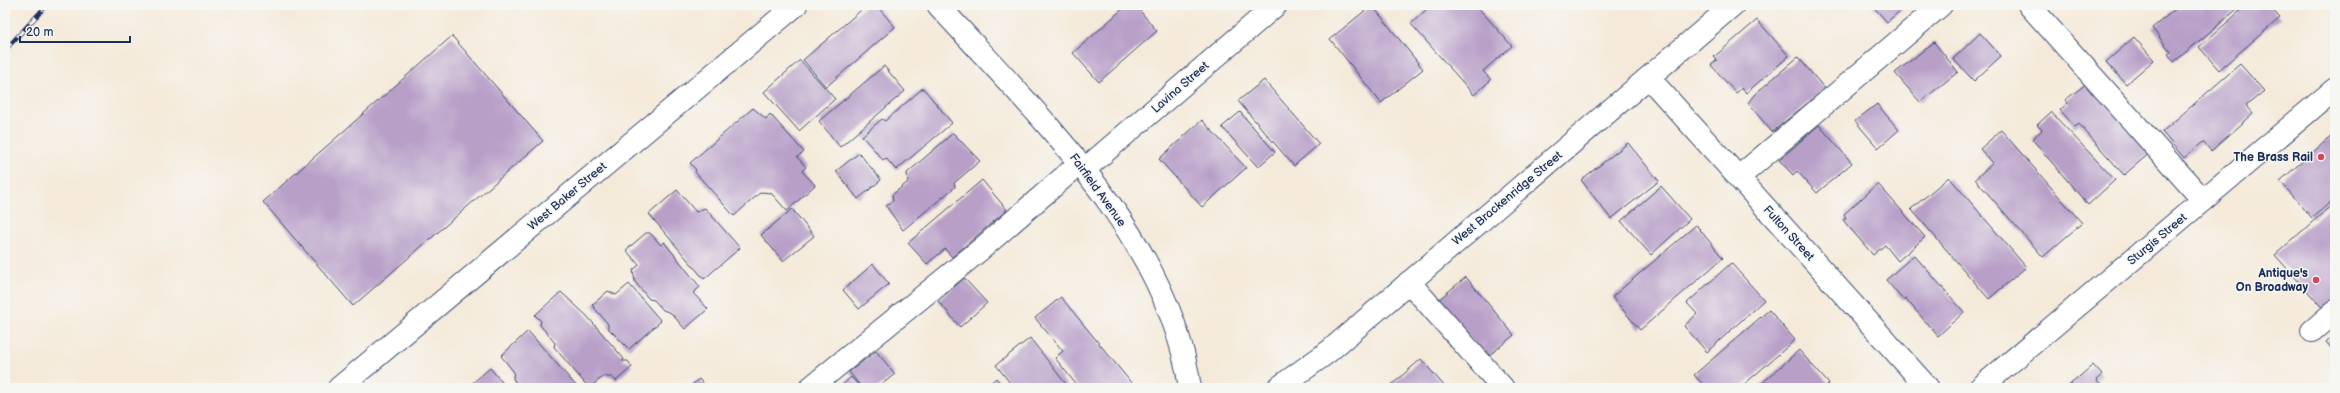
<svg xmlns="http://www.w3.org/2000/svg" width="2340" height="393" viewBox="0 0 2340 393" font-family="'Balsamiq Sans',sans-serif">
	<rect width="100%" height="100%" fill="#f6f6f2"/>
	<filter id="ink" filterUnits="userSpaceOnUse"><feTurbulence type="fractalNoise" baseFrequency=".025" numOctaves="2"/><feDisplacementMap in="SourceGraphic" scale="8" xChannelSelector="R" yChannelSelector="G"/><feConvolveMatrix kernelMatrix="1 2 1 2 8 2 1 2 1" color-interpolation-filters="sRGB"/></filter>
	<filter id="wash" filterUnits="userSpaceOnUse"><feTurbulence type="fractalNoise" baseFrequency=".012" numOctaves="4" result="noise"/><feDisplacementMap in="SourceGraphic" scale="16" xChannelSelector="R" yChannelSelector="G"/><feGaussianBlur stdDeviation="0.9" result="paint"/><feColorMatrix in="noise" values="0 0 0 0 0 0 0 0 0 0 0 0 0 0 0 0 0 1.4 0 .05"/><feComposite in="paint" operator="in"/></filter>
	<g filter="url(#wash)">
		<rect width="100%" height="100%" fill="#f5eada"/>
		<g id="blocks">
			<g fill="#b79fc8">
				<path d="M872,5H876L895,27L826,87L803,60L866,6L868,8Z"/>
				<path d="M1127,5H1135L1157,31L1099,82L1073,53Z"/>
				<path d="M1372,5L1423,69L1381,103L1330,39Z"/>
				<path d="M1431,5H1476L1512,46L1483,71L1491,80L1474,95L1411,24Z"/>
				<path d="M1872,5H1907L1887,22Z"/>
				<path d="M2186,5H2242L2174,62L2168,54L2171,52L2152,28L2178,7L2180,10Z"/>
				<path d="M2247,5H2268L2280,18L2219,70L2199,47Z"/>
				<path d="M1757,20L1789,56L1746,93L1742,88L1736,93L1711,65L1717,60L1714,57Z"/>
				<path d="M1980,33L2001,56L1974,81L1953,59Z"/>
				<path d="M452,36L543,141L353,306L263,202Z"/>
				<path d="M2134,37L2154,60L2126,84L2106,62Z"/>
				<path d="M1934,42L1958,72L1920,102L1895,73Z"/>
				<path d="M1798,57L1825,89L1772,132L1748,103L1754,95Z"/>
				<path d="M800,60L835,99L799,131L764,92Z"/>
				<path d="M2240,64L2264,91L2246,106L2253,114L2211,151L2203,142L2184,158L2162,132Z"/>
				<path d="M884,66L905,91L840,147L819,121Z"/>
				<path d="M1264,80L1319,144L1294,166L1238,101Z"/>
				<path d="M2086,84L2151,152L2124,175L2079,124L2075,127L2060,110L2068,103L2065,100Z"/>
				<path d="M923,88L952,123L896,170L886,158L883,160L862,136L882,119L885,121Z"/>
				<path d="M1877,104L1899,130L1878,148L1855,121Z"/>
				<path d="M753,108L766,119L770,114L804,152L797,157L806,167L802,171L815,185L787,211L771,193L761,192L734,216L695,172L696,170L690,163Z"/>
				<path d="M1240,112L1275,152L1258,167L1222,127Z"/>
				<path d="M2051,112L2115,180L2088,205L2032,139L2042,130L2037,125Z"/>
				<path d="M1202,120L1246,168L1202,207L1159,159Z"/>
				<path d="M1819,125L1852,163L1817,193L1797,171L1793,175L1779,160Z"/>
				<path d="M2001,130L2082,223L2043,257L1975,179L1993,163L1980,149Z"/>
				<path d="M953,133L980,161L954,183L955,187L903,230L886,206L893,201L892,195L908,182L907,173Z"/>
				<path d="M2335,133V198L2312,218L2280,181Z"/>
				<path d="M1628,143L1659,181L1611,219L1581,180Z"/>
				<path d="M859,153L881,180L858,199L836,171Z"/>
				<path d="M1949,177L2026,267L1989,299L1911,209Z"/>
				<path d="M982,180L1007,210L952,257L945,249L927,264L908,243Z"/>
				<path d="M1878,184L1925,237L1898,261L1885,245L1873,255L1843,220L1846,218L1844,214Z"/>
				<path d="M1661,186L1690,219L1651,255L1621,221Z"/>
				<path d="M677,190L696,212L705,208L740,248L704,279L649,214Z"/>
				<path d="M2335,202V305L2326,312L2275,255Z"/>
				<path d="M792,209L814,236L783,261L761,235Z"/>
				<path d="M1696,225L1723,258L1640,330L1612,297Z"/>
				<path d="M646,233H650L661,245L664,242L700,287L693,293L708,309L685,329L671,313L663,310L654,300L649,299L635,282L633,270L639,265L626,250Z"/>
				<path d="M1914,255L1964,312L1938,336L1905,298L1903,300L1886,280Z"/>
				<path d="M1731,263L1764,300L1707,352L1684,326L1697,314L1687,303Z"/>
				<path d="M873,264L889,284L859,309L843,290Z"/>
				<path d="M1466,277L1514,335L1486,358L1438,300Z"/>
				<path d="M964,278L987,303L960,327L938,301Z"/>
				<path d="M629,284L661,321L629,349L608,328V324L592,305L608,291L616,295Z"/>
				<path d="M561,292L587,316L624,359L622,361H628L632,367L616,381L612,377H607L605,375L589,388L554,347L555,343L540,325L541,321L535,315Z"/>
				<path d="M1061,297L1133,385L1129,388H1079L1055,358L1063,351L1035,318Z"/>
				<path d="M1769,310L1795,340L1740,388H1706L1694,375Z"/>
				<path d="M528,331L578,388H518L513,378L514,372L501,356Z"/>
				<path d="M2335,333V352L2326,342Z"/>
				<path d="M1030,338L1069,388H1014L996,365Z"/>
				<path d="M1799,350L1829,384L1825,388H1757Z"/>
				<path d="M876,351L895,374L877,388H862L849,372Z"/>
				<path d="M1421,359L1446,388H1388Z"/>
				<path d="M2093,365L2102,375L2096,380L2103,388H2066Z"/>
				<path d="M490,368L507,388H469V386Z"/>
				<path d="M851,377L861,388H839Z"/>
				<path d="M996,378L1004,388H985Z"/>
				<path d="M699,379L707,388H688Z"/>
			</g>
		</g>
	</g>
	<g filter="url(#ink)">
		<use href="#blocks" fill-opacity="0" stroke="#3c4b71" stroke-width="1"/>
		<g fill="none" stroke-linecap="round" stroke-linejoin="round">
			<g stroke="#3c4b71" stroke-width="24">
				<g id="minor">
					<path d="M2029,5L2203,200"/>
					<path d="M1649,78L1928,388"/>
					<path d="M1085,169L1276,5"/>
					<path d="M1739,177L1941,5"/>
					<path d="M1409,282L1503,388"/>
					<path d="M2312,331L2335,311"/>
					<path d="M339,388L796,5"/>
					<path d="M810,388L980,250L1080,163"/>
					<path d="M1278,388L1328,352L1733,5"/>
					<path d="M1980,388L2335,89"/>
				</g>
			</g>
			<g stroke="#3c4b71" stroke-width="24">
				<path id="major" d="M938,5C1036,114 1169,237 1190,388"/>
			</g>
			<use href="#minor" stroke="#fff" stroke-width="22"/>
			<use href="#major" stroke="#fff" stroke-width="22"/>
			<g stroke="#1b2f5e" stroke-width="4.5">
				<path id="rail" d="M5,50L47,5"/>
			</g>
			<use href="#rail" stroke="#f6f6f2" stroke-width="3" stroke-dasharray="9" stroke-linecap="butt"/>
		</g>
	</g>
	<g fill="#d1495b" stroke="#f6f6f2" stroke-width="1.5">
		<circle cx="2321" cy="157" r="4"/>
		<circle cx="2316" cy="280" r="4"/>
	</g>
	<g text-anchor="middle" stroke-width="3" stroke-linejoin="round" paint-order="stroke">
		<g font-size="12" fill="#1b2f5e" stroke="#f6f6f2">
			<text transform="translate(1180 87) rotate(-41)" y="4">Lavina Street</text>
			<text transform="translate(1098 190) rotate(54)" y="4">Fairfield Avenue</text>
			<text transform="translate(567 196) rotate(-40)" y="4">West Baker Street</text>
			<text transform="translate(1507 198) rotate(-40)" y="4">West Brackenridge Street</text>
			<text transform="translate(1789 233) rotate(48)" y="4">Fulton Street</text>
			<text transform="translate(2157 239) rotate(-40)" y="4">Sturgis Street</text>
		</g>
		<g font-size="12" font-weight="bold" fill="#1b2f5e" stroke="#f6f6f2" text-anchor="end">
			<text x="2313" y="161">The Brass Rail</text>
			<text x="2308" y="277">Antique's<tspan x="2308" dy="14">On Broadway</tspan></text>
		</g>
	</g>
	<rect width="2340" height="393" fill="none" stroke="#f6f6f2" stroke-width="20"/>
	<path d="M20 36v6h110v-6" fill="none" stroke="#1b2f5e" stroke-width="2"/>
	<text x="26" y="36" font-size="12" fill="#1b2f5e" stroke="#f6f6f2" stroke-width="3" paint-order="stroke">20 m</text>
</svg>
